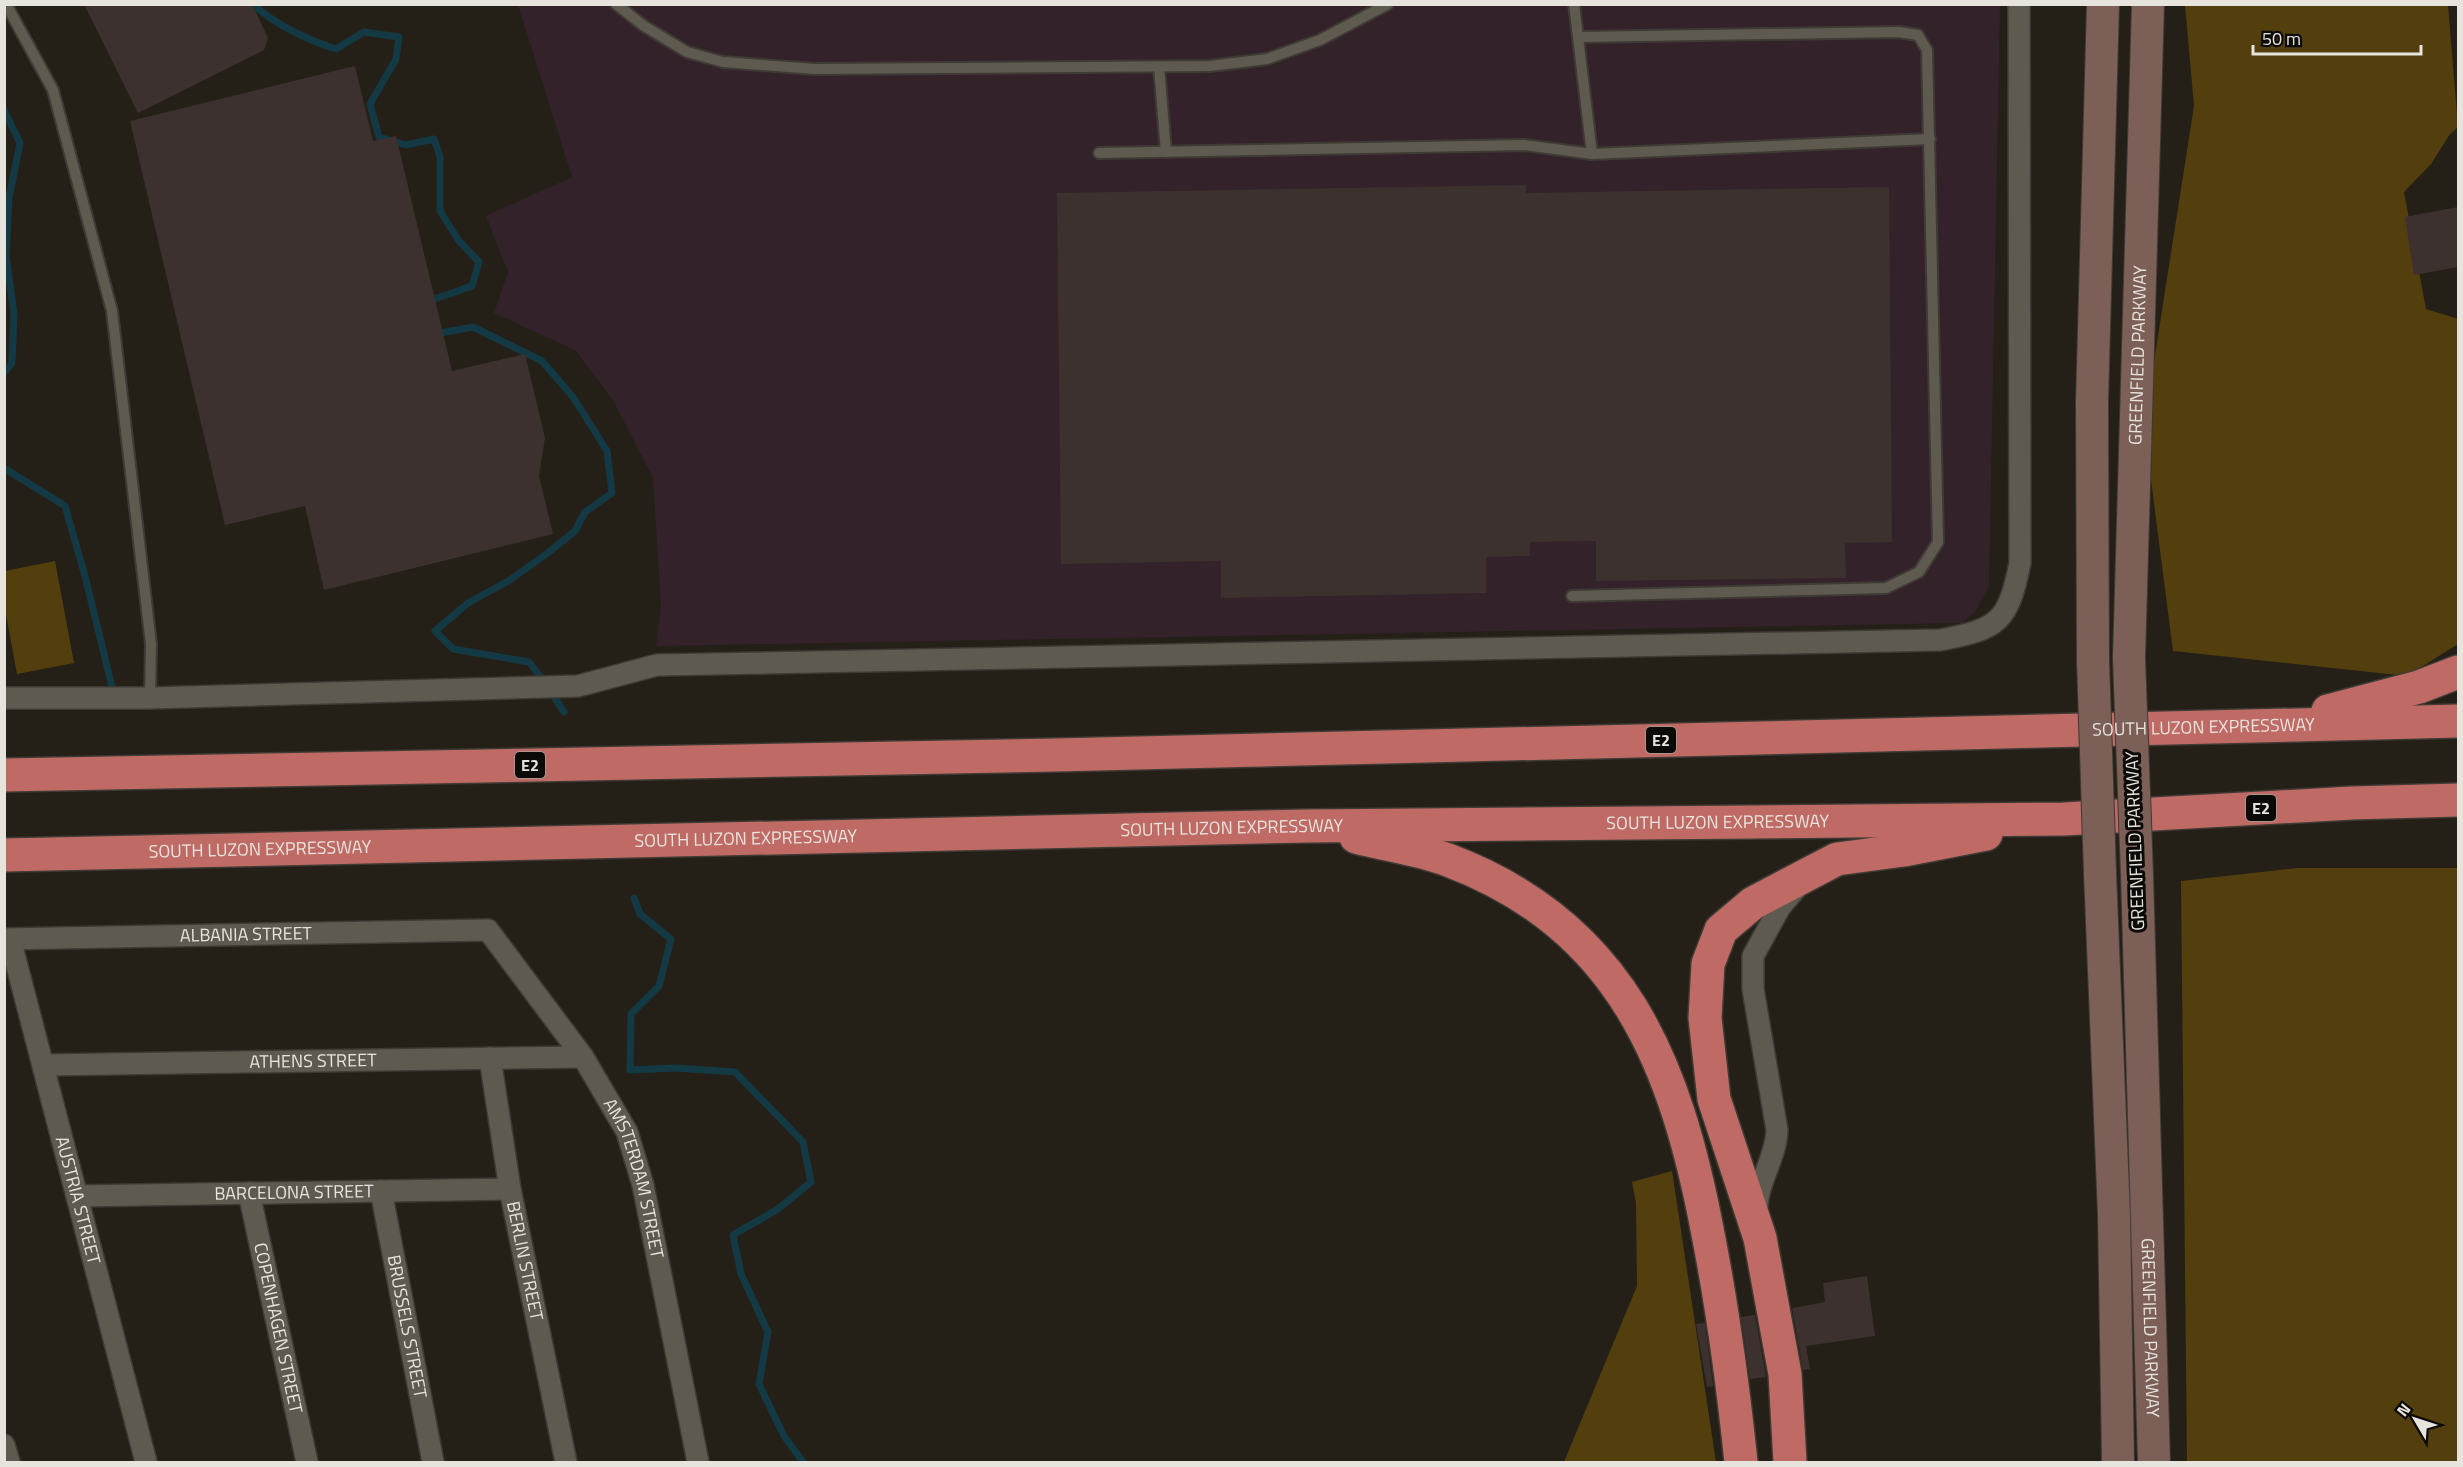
<svg xmlns="http://www.w3.org/2000/svg" width="2463" height="1467" viewBox="0 0 2463 1467" font-family="'Titillium Web',sans-serif">
	<rect width="100%" height="100%" fill="#242017"/>
	<path fill="#33222a" d="M518,5H2000L1989,586L1976,611L1962,623L656,646L661,606L653,478L613,400L575,350L494,313L508,272L486,216L572,177Z"/>
	<g fill="#533f0d">
		<path d="M2185,5H2448L2458,127L2450,134L2431,164L2404,192L2426,309L2458,319V644L2407,676L2173,651L2151,480L2153,368L2194,106Z"/>
		<path d="M55,561L74,663L17,674L5,609V571Z"/>
		<path d="M2298,868H2458V1462H2187L2181,881Z"/>
		<path d="M1672,1171L1716,1462H1564L1637,1286L1636,1203L1632,1182Z"/>
	</g>
	<g fill="none" stroke-linecap="round" stroke-linejoin="round">
		<g stroke="#133a44" stroke-width="7">
			<path d="M252,4C278,26 304,39 336,49L364,32L399,37L396,59L370,104L379,137L406,145L434,139L440,157V211L459,241L479,262L472,286L429,301"/>
			<path d="M4,110L20,143L9,198L6,255L14,314L12,363L4,373"/>
			<path d="M435,334L473,327L542,361L573,397L607,451L612,493L585,512L575,531L549,552L510,580L468,603L435,631L453,649L529,662L545,683"/>
			<path d="M4,468L65,506L85,576L112,687"/>
			<path d="M551,692L564,712"/>
			<path d="M634,898L640,914L671,939L659,986L631,1014L630,1070L675,1068L735,1072L803,1142L811,1182L778,1209L733,1235L741,1274L768,1332L759,1384L784,1436L803,1462"/>
		</g>
	</g>
	<g fill="#3c312f">
		<path d="M84,4H252L268,38L264,50L138,113Z"/>
		<path d="M355,66L373,141L396,136L452,371L525,354L545,438L539,476L553,534L324,590L305,506L225,525L130,121Z"/>
		<path d="M1526,185V193L1889,187L1892,542L1845,543L1846,578L1596,581V541L1530,542V556L1486,557V593L1221,598V561L1061,564L1057,193Z"/>
		<path d="M2458,207V267L2414,275L2405,217Z"/>
		<path d="M1867,1276L1875,1336L1806,1346L1810,1369L1803,1370L1792,1308L1825,1302L1823,1283Z"/>
		<path d="M1755,1315L1766,1377L1750,1379L1741,1317Z"/>
		<path d="M1705,1323L1713,1386L1707,1387L1696,1324Z"/>
	</g>
	<g fill="none" stroke-linecap="round" stroke-linejoin="round">
		<g stroke="#3e3a34" stroke-width="14">
			<g id="lane">
				<path d="M6,4L53,90L112,311L151,644L150,698"/>
				<path d="M616,4L644,26L687,52L723,62L815,69L1210,66L1267,59L1320,40L1388,4"/>
				<path d="M1574,4L1592,154"/>
				<path d="M1159,67L1166,152"/>
				<path d="M1099,153L1524,145L1592,154L1930,139"/>
				<path d="M1572,596L1886,588L1919,572L1938,542L1927,50L1918,35L1898,32L1579,37"/>
			</g>
		</g>
		<g stroke="#3e3a34" stroke-width="24">
			<g id="street">
				<path d="M4,698H150L578,686L657,665L1940,640C1999,629 2008,622 2020,563L2019,4"/>
				<path id="s1" d="M4,939L488,930L583,1057L627,1132L643,1185L698,1462"/>
				<path id="s2" d="M10,939L146,1462"/>
				<path id="s3" d="M490,1058L510,1189L566,1462"/>
				<path id="s4" d="M43,1065L583,1057"/>
				<path id="s5" d="M381,1191L433,1462"/>
				<path id="s6" d="M249,1193L307,1462"/>
				<path id="s7" d="M78,1196L510,1189"/>
				<path d="M1757,1214C1755,1184 1776,1160 1777,1130L1753,989V956L1780,907L1798,886"/>
				<path d="M4,1445L9,1462"/>
			</g>
		</g>
		<g stroke="#3e3a34" stroke-width="34">
			<g id="secondary">
				<path id="s8" d="M2129,658L2148,4"/>
				<path d="M2093,661L2092,402L2103,4"/>
				<path d="M2100,873L2114,1215L2118,1462"/>
				<path id="s9" d="M2137,875L2154,1462"/>
			</g>
		</g>
		<g stroke="#3e3a34" stroke-width="36">
			<g id="highway">
				<path d="M2328,711L2419,687L2458,672"/>
				<path id="s10" d="M4,775L1056,755L2458,721"/>
				<path d="M1356,837C1386,845 1419,849 1448,860C1623,926 1676,1065 1708,1234C1723,1310 1733,1386 1741,1462"/>
				<path id="s11" d="M4,855L1308,826L2064,819L2352,803L2458,800"/>
				<path d="M1790,1462L1785,1374L1760,1238L1714,1099L1705,1018L1708,964L1721,930L1753,903L1837,859L1904,850L1986,834"/>
			</g>
		</g>
		<use href="#lane" stroke="#5f5a50" stroke-width="10"/>
		<use href="#street" stroke="#5f5a50" stroke-width="21"/>
		<use href="#secondary" stroke="#7c5f56" stroke-width="32"/>
		<use href="#highway" stroke="#bf6a65" stroke-width="33"/>
		<g stroke="#3e3a34" stroke-width="34" stroke-linecap="butt">
			<g id="secondary-bridge">
				<path d="M2129,658L2137,875"/>
				<path d="M2093,661L2100,873"/>
			</g>
		</g>
		<use href="#secondary-bridge" stroke="#7c5f56" stroke-width="32"/>
	</g>
	<g text-anchor="middle" stroke-width="6" stroke-linejoin="round" paint-order="stroke">
		<g fill="#0c0a07" stroke="#a5a39e" stroke-width="1.5">
			<rect x="1646" y="727" width="30" height="26" rx="4.5"/>
			<rect x="515" y="752" width="30" height="26" rx="4.5"/>
			<rect x="2246" y="795" width="30" height="26" rx="4.5"/>
		</g>
		<g font-size="16" font-weight="bold" fill="#e7e4de">
			<text x="1661" y="746">E2</text>
			<text x="530" y="771">E2</text>
			<text x="2261" y="814">E2</text>
		</g>
		<g font-size="18" fill="#e7e4de" stroke="#0c0a07">
			<text dy="6" stroke="none"><textPath href="#s8" startOffset="303">GREENFIELD PARKWAY</textPath></text>
			<text dy="6" stroke="none"><textPath href="#s10" startOffset="2200">SOUTH LUZON EXPRESSWAY</textPath></text>
			<text dy="6" stroke="none"><textPath href="#s11" startOffset="1714">SOUTH LUZON EXPRESSWAY</textPath></text>
			<text dy="6" stroke="none"><textPath href="#s11" startOffset="1228">SOUTH LUZON EXPRESSWAY</textPath></text>
			<text dy="6" stroke="none"><textPath href="#s11" startOffset="742">SOUTH LUZON EXPRESSWAY</textPath></text>
			<text transform="translate(2135 841) rotate(-92)" y="6">GREENFIELD PARKWAY</text>
			<text dy="6" stroke="none"><textPath href="#s11" startOffset="256">SOUTH LUZON EXPRESSWAY</textPath></text>
			<text dy="6" stroke="none"><textPath href="#s1" startOffset="242">ALBANIA STREET</textPath></text>
			<text dy="6" stroke="none"><textPath href="#s4" startOffset="270">ATHENS STREET</textPath></text>
			<text dy="6" stroke="none"><textPath href="#s1" startOffset="776">AMSTERDAM STREET</textPath></text>
			<text dy="6" stroke="none"><textPath href="#s7" startOffset="216">BARCELONA STREET</textPath></text>
			<text dy="6" stroke="none"><textPath href="#s2" startOffset="270">AUSTRIA STREET</textPath></text>
			<text dy="6" stroke="none"><textPath href="#s3" startOffset="206">BERLIN STREET</textPath></text>
			<text dy="6" stroke="none"><textPath href="#s5" startOffset="138">BRUSSELS STREET</textPath></text>
			<text dy="6" stroke="none"><textPath href="#s9" startOffset="453">GREENFIELD PARKWAY</textPath></text>
			<text dy="6" stroke="none"><textPath href="#s6" startOffset="138">COPENHAGEN STREET</textPath></text>
		</g>
	</g>
	<rect width="2463" height="1467" fill="none" stroke="#e7e4de" stroke-width="12"/>
	<g transform="translate(2415 1419) rotate(309)" stroke="#0c0a07" stroke-width="4.5" paint-order="stroke">
	<path d="M0-4.5L10 22L0 15L-10 22Z" fill="#e7e4de"/>
	<text y="-9" font-size="16" font-weight="bold" text-anchor="middle" fill="#e7e4de">N</text>
	</g>
	<path d="M2253 45v9h168v-9" fill="none" stroke="#e7e4de" stroke-width="3"/>
	<text x="2262" y="45" font-size="18" fill="#e7e4de" stroke="#0c0a07" stroke-width="4.5" paint-order="stroke">50 m</text>
</svg>
